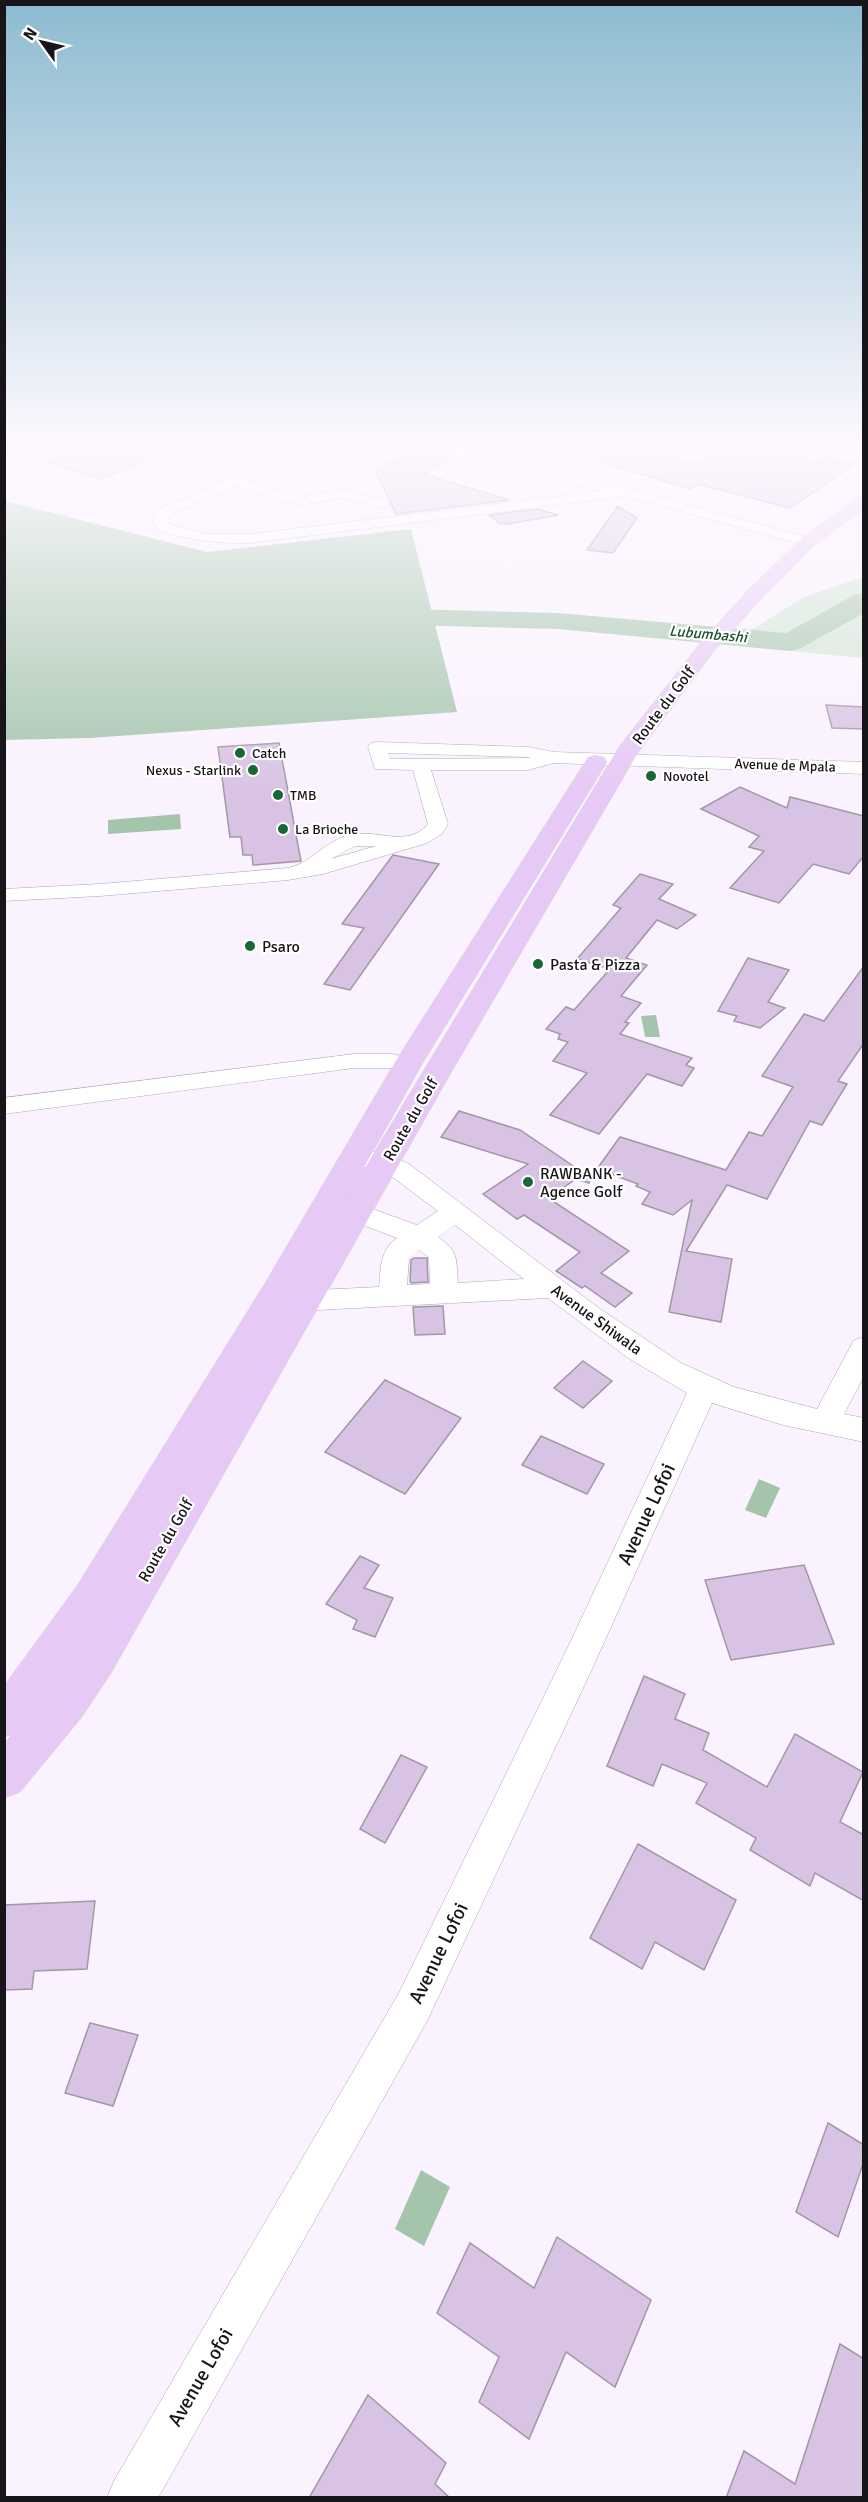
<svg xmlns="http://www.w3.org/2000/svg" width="868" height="2502" viewBox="0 0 868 2502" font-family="Signika,sans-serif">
	<rect width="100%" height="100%" fill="#faf2fe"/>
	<path fill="#d0e5d4" d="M863,577V658L727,645L804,597Z"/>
	<g fill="#a4c5ac">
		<path d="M5,501L207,552L411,529L457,712L90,738L5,740Z"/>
		<path d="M180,814L181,829L108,834V820Z"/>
		<path d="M656,1015L660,1037H645L641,1016Z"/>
		<path d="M759,1479L780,1488L766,1518L745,1510Z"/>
		<path d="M421,2170L450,2187L424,2246L395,2229Z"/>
	</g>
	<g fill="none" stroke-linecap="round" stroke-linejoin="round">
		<path fill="#a4c5ac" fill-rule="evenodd" d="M864,593V613L801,648L791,651L558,629L366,624L356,622L352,616L356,610L366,608L558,613L786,633L854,595Z"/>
	</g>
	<g fill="#d9c3e4" stroke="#a198a6" stroke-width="1.5">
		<path d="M10,445H56L28,456L9,450Z"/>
		<path d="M85,445H182V447L100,479L46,462Z"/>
		<path d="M618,445L699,464L732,445H749L818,461L825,457L856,463L790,508L698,484L690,489L590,459Z"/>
		<path d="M415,450L453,459L423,474L510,500L396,514L375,470Z"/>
		<path d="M618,506L637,518L613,553L587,550Z"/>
		<path d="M538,509L558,515L508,524L499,523L490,515Z"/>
		<path d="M826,705L864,707V729L832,728Z"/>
		<path d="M279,743L301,861L253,865L252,855H243L241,837H230L218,747Z"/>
		<path d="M740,787L787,808L790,797L864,816V856L849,874L813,864L779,903L730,888L764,851L749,847L759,836L701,809Z"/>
		<path d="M393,855L439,864L350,990L324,984L364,928L342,924Z"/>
		<path d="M640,874L673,884L659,899L696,915L677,929L657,920L626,958L647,965L621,996L641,1003L625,1022L629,1023L620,1034L692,1058L686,1065L694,1068L682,1086L647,1074L599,1134L550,1115L587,1073L553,1061L568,1042L558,1039L560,1034L546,1029L566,1007L574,1010L610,969L577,959L621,908L613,905Z"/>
		<path d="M748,958L789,970L768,1002L785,1008L760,1028L734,1021L737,1016L718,1011Z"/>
		<path d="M864,966V1043L838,1081L847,1084L822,1125L810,1121L767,1199L727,1185L686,1251L732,1259L721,1322L669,1312L692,1200L673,1215L642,1204L650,1192L636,1186L638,1184L597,1169L620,1137L726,1170L749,1132L762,1136L793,1087L762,1076L804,1014L824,1021Z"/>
		<path d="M459,1111L520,1130L591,1178L589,1183L576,1179L548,1198L629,1251L601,1273L632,1293L615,1307L585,1286L582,1288L556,1271L580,1252L524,1215L517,1219L483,1194L528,1164L441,1137Z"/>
		<path d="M414,1258H427L428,1282L411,1283L410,1281L411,1260Z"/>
		<path d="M443,1306L445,1334L415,1335L413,1307Z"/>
		<path d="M583,1361L612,1381L583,1408L554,1388Z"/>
		<path d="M385,1380L461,1418L405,1494L325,1452Z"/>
		<path d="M541,1436L604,1464L587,1494L522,1465Z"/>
		<path d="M360,1556L379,1565L364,1588L393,1598L375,1637L353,1629L357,1620L326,1604Z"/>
		<path d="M804,1565L834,1644L731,1660L705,1580Z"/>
		<path d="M644,1676L685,1694L675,1719L709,1733L703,1750L767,1787L795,1734L863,1772L840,1822L864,1835V1901L815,1873L810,1886L750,1850L756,1838L696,1803L707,1783L662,1764L653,1786L607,1766Z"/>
		<path d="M401,1755L427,1767L385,1843L360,1829Z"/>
		<path d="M638,1844L736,1900L704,1970L655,1942L642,1969L590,1938Z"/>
		<path d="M95,1901L87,1969L34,1971L32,1989L4,1990V1905Z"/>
		<path d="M90,2023L138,2035L113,2106L65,2093Z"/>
		<path d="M828,2123L864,2145V2161L838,2237L796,2212Z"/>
		<path d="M557,2237L651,2300L615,2387L566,2352L529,2439L479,2402L499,2357L437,2313L470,2243L534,2288Z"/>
		<path d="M840,2344L864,2359V2498H726L744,2451L795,2484Z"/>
		<path d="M368,2395L446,2463L435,2484L450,2498H309Z"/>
	</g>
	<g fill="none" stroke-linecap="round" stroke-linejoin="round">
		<g stroke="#aea5b3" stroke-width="1">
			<g id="minor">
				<path d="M64,445H83L4,476V467Z"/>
				<path d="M306,445H324L247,481L301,497L343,490L388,501L390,504L388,507L383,508L343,498L301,505L235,486L170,515L167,520L169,524L207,534H251L603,491L427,448L426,445H449L630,489L813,539L815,542L808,546L625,496L251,543C218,544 189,540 158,530L153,520L160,509Z"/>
				<path d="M834,445L864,446V454L835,448Z"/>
				<path d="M377,742L529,747L554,752L864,762V774L554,763L528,770H431L448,824L442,834L427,843L323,874L288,880L100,896L4,901V889L100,884L288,868C311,864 324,840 353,834C380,830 408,848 428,824L413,770L375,769L368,747L371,743ZM388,753L529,757L530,758L390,759ZM355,846H376L331,859Z"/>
				<path d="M354,1054H392L416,1059L420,1064L416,1069L408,1071L392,1068H354L4,1114V1098Z"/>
				<path d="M356,1148L394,1157L409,1164L600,1309L681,1363L734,1387L817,1409L854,1340L864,1337V1376L844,1414L864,1418V1442L783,1425L712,1403L592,1669L427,2021L158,2498H107L114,2481L399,1993L568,1647L687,1393L628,1358L548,1298L317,1310L297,1304L293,1297L297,1290L307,1287L317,1290L379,1287C381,1267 380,1250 397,1238L347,1219L343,1212L347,1205L356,1203L417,1225L438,1211L391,1176L378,1170L347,1163L343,1157L347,1151ZM455,1225L524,1279L458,1283C456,1259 459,1251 438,1237ZM419,1250L429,1257L430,1284L407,1285L409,1259Z"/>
			</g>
		</g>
		<g stroke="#d5d5d6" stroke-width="1">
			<path id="major" d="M864,496V509L814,546L762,598L715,650L637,754L452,1071L111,1673L81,1718L20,1792L4,1798V1743L13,1734L4,1737V1686L77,1586L264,1285L394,1064L585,762L588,757L596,755L604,757L607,762L422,1064L345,1201L619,747L701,642L748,590L802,538L858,497Z"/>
		</g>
		<use href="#minor" fill="#fff" fill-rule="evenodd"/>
		<use href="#major" fill="#e6c9f5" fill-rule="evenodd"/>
	</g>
	<linearGradient id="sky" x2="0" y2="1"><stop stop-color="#8dbbd0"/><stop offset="0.56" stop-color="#fdf9ff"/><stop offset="1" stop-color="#fdf9ff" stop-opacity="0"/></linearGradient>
	<rect width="868" height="796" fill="url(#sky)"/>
	<g fill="#176737" stroke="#fff" stroke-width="2">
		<circle cx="240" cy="753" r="6"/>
		<circle cx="253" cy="770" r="6"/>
		<circle cx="651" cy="776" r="6"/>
		<circle cx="278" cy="795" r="6"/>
		<circle cx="283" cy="829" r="6"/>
		<circle cx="250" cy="946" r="6"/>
		<circle cx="538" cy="964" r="6"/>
		<circle cx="528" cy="1182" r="6"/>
	</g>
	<g text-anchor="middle" stroke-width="4.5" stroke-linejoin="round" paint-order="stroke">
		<g font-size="14" fill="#18151a" stroke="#fff" text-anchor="start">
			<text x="252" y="758">Catch</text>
			<text x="241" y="775" text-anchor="end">Nexus - Starlink</text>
			<text x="663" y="781">Novotel</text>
			<text x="290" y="800">TMB</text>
			<text x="295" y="834">La Brioche</text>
		</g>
		<g font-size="14" fill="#18151a" stroke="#fff">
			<text transform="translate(785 765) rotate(2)" y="5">Avenue de Mpala</text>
		</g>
		<g font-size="15" font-style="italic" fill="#1c512e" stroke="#fff">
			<text transform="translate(708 634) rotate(5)" y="5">Lubumbashi</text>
		</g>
		<g font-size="16" fill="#18151a" stroke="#fff">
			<text transform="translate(663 705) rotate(-53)" y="6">Route du Golf</text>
			<text transform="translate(410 1119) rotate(-60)" y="6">Route du Golf</text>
			<text transform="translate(597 1319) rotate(36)" y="6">Avenue Shiwala</text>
			<text transform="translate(165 1540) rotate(-60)" y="6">Route du Golf</text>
		</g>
		<g font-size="16" fill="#18151a" stroke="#fff" text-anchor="start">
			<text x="262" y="952">Psaro</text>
			<text x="550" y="970">Pasta &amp; Pizza</text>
			<text x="540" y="1179">RAWBANK -<tspan x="540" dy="18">Agence Golf</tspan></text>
		</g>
		<g font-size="20" fill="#18151a" stroke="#fff">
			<text transform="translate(646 1514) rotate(-65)" y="7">Avenue Lofoi</text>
			<text transform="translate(438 1953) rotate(-64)" y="7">Avenue Lofoi</text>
			<text transform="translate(200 2377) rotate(-60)" y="7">Avenue Lofoi</text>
		</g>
	</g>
	<rect width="868" height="2502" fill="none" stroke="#18151a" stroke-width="12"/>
	<g transform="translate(42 42) rotate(304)" stroke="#ffffff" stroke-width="4.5" paint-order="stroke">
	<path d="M0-4.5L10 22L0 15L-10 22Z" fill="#18151a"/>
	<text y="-9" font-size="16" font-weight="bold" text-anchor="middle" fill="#18151a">N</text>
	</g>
</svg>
